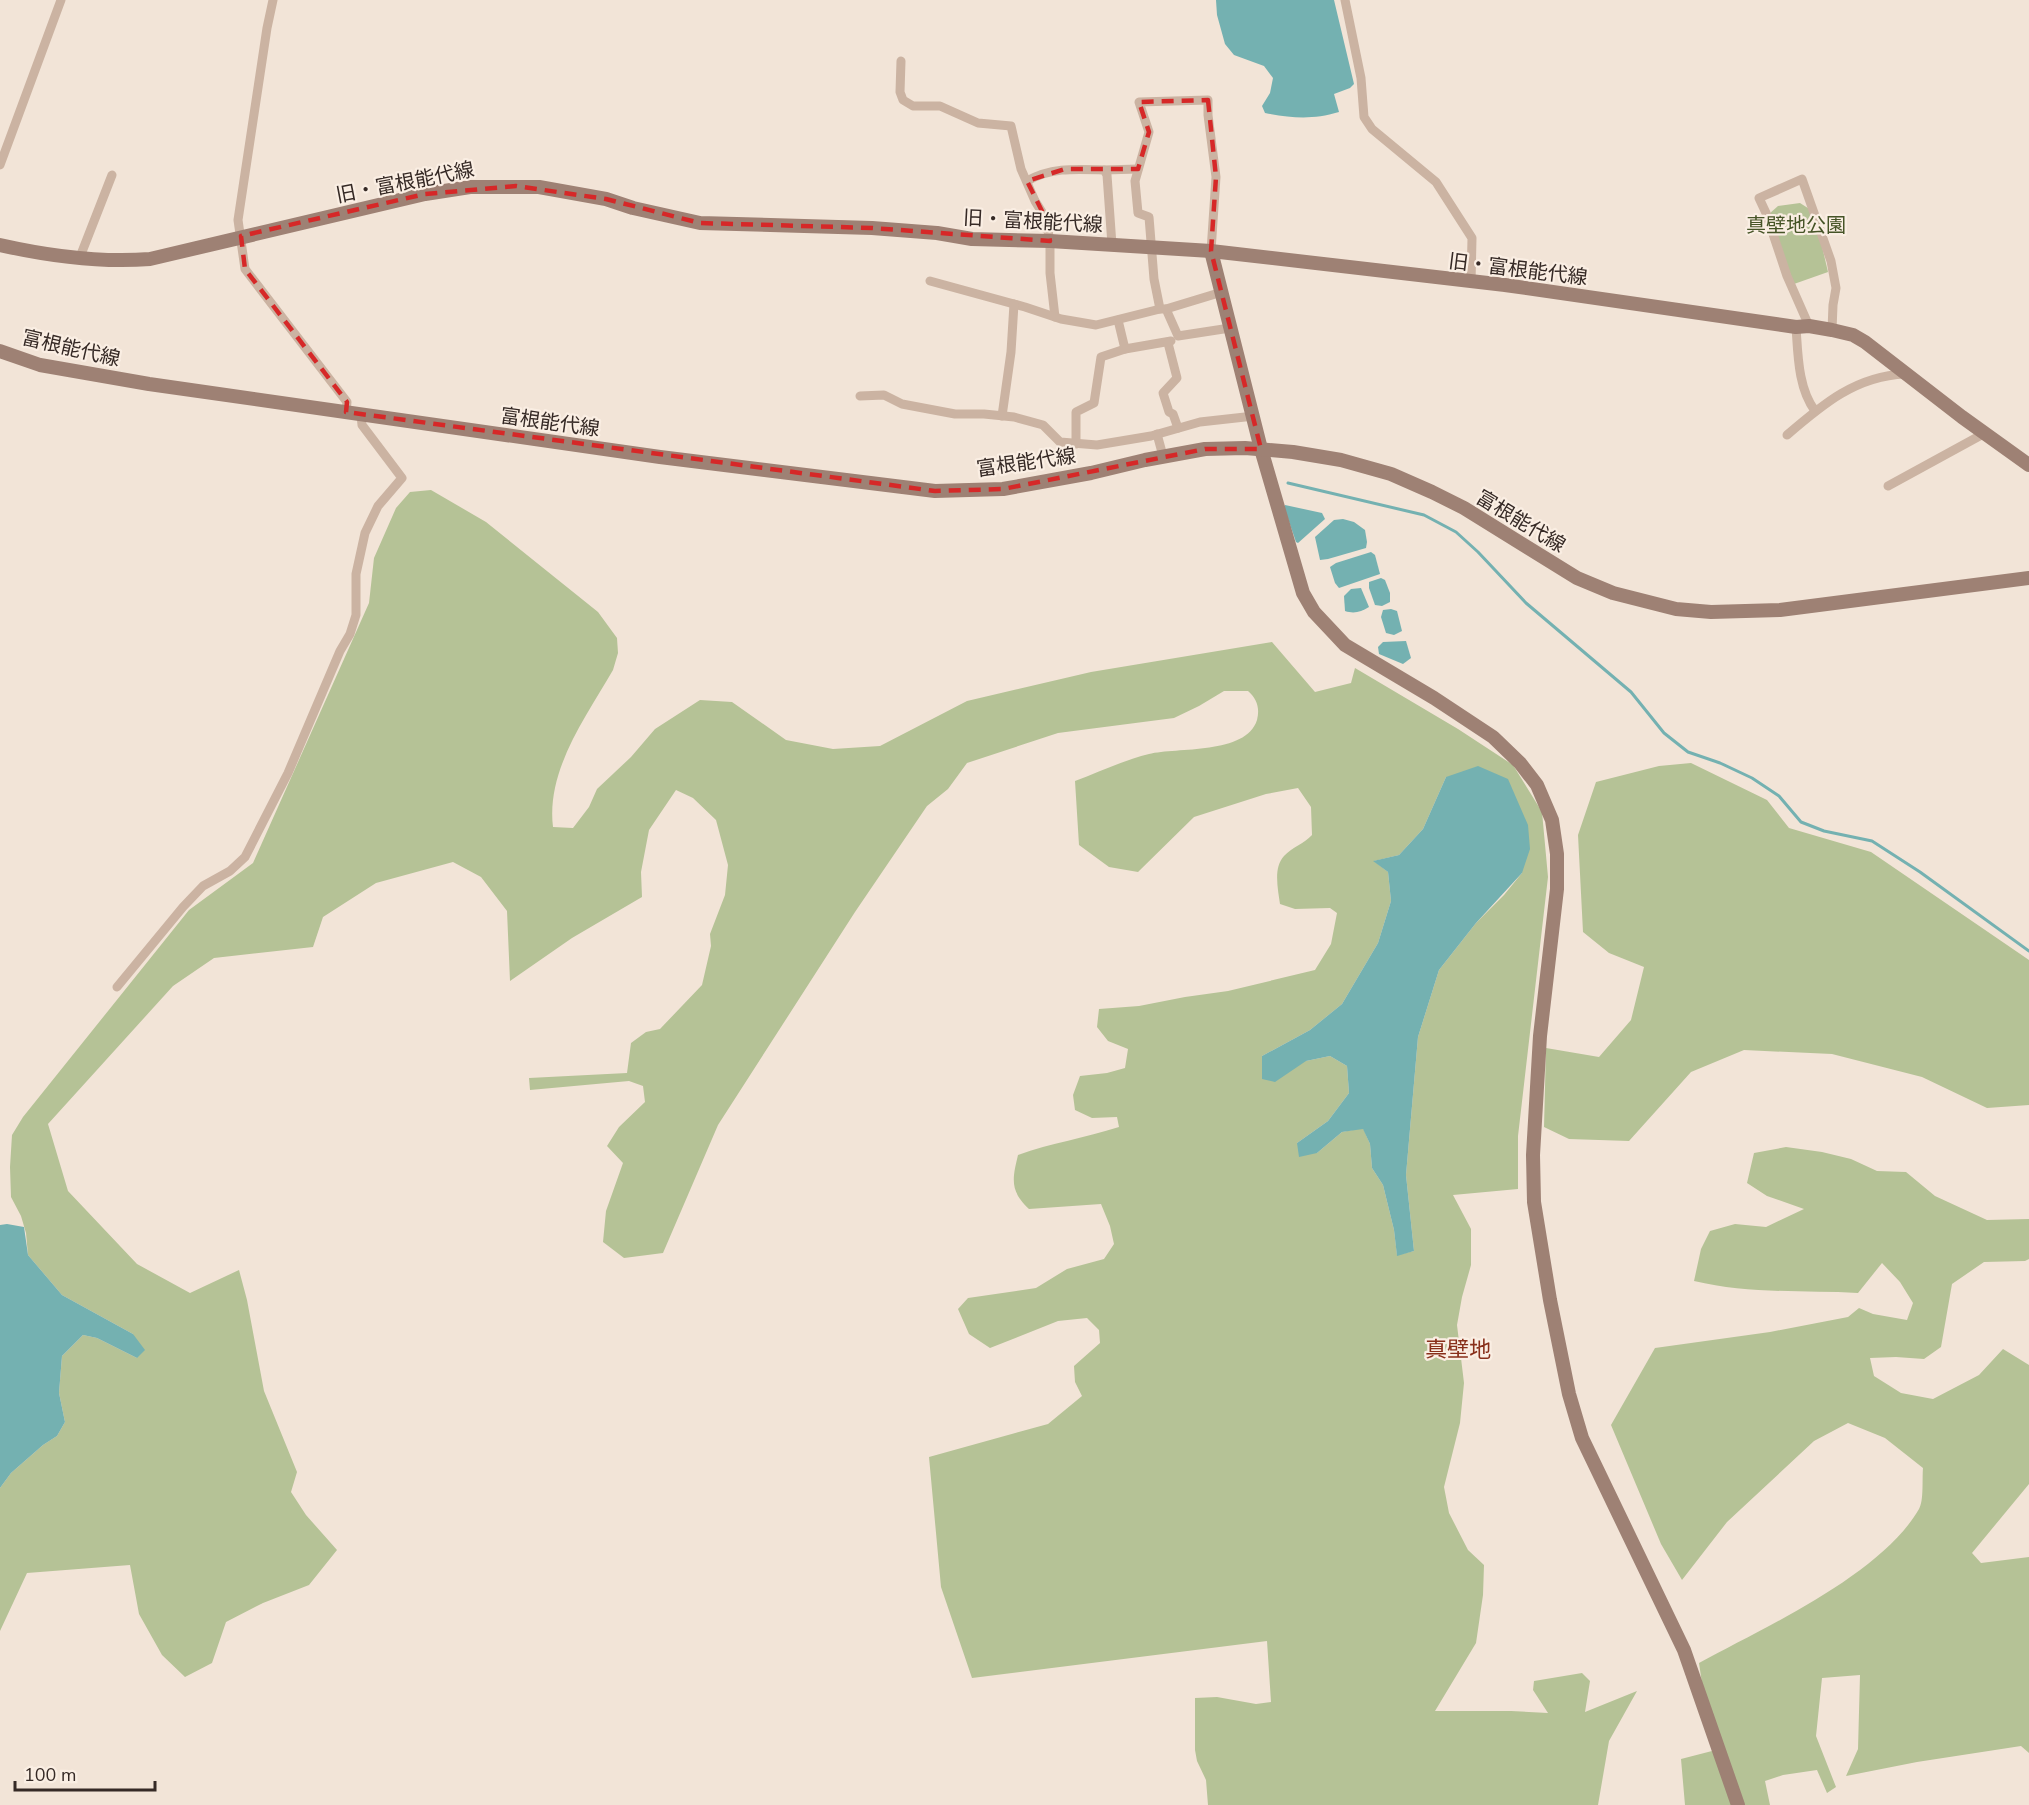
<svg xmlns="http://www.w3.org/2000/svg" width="2029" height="1805" viewBox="0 0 2029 1805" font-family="'Nunito Sans','Noto Sans JP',sans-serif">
	<rect width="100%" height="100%" fill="#f2e4d7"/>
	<g fill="#b5c296" fill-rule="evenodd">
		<path d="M1800,203L1814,212L1828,272L1794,284L1769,214L1778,206Z"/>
		<path d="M431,490L486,522L598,612L617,638L618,653L613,670C586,717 546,770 553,827L573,828L589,807L597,789L631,757L655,729L700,700L732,702L786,740L833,749L880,746L967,701L1091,672L1272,642L1315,692L1351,683L1355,668L1458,729L1513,765L1542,812L1548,877L1518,1136V1189L1453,1195L1471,1229V1265L1462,1297L1457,1325L1464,1383L1460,1423L1444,1487L1449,1513L1468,1550L1484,1565L1483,1595L1476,1643L1435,1711H1511L1548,1713L1533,1690L1534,1681L1582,1673L1590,1681L1585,1712L1637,1691L1609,1741L1598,1805H1208L1206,1780L1197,1761L1195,1750V1698L1217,1697L1256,1704L1271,1702L1267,1641L972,1678L941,1587L929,1457L1048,1424L1082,1396L1075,1382L1074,1366L1100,1343L1099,1330L1087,1318L1058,1321L990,1348L969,1334L958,1309L968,1298L1036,1288L1067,1269L1104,1259L1114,1244L1110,1226L1101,1204L1029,1209C1010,1191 1012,1180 1018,1155C1051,1143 1085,1138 1119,1127L1117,1117L1092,1118L1075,1110L1073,1095L1080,1076L1107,1073L1125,1068L1128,1049L1108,1041L1097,1027L1099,1009L1139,1006L1185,997L1228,991L1315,970L1331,944L1337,913L1330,908L1295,909L1280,904C1278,889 1273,868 1284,856C1292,847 1304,844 1312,835L1311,807L1298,788L1266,794L1194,817L1138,872L1109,867L1079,845L1075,781C1099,772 1124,760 1149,754C1177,747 1246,755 1257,720C1260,708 1257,699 1248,691H1224L1199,706L1174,718L1058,733L967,763L948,789L927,806L855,912L718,1125L663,1253L624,1258L603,1242L606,1211L623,1163L607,1146L619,1127L645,1102L643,1086L629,1081L530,1090L529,1078L627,1073L631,1043L646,1032L660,1029L702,985L711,946L710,934L725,895L728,865L716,820L693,798L676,790L649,830L641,872L642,897L572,938L510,981L507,911L481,877L453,862L376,883L323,917L313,947L214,958L173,986L48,1124L68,1191L137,1264L190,1293L239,1270L247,1300L264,1391L297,1472L291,1492L306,1515L337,1550L309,1585L263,1603L226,1622L212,1663L185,1677L162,1655L139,1614L130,1565L27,1573L0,1631V1488L11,1473L43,1445L57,1436L65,1422L59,1393L62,1356L83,1335L97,1338L137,1358L133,1334L62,1295L28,1255L26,1233L21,1216L11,1197L10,1167L12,1135L23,1117L189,910L253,863L369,603L374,558L396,508L410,492ZM1446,777L1522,873L1504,895L1476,923L1439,970L1418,1037L1406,1175L1414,1251L1397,1255L1394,1230L1383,1185L1372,1168L1370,1144L1363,1128L1342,1132L1317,1153L1297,1143L1328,1121L1349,1093L1347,1066L1330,1056L1306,1061L1262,1056L1310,1030L1342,1004L1378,943L1391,901L1388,872L1374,861L1399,855L1423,829Z"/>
		<path d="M1691,763L1767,800L1789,828L1871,852L2029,960V1105L1987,1108L1922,1077L1832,1054L1744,1050L1691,1072L1629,1141L1569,1139L1544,1127L1546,1048L1599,1057L1631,1020L1644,967L1609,953L1583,932L1578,835L1596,782L1659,766Z"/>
		<path d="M1786,1147L1822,1152L1851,1159L1877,1171L1906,1172L1935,1196L1987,1220L2029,1219V1259L2025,1261L1984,1262L1952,1284L1941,1347L1924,1359L1896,1357L1870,1358L1874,1376L1901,1393L1933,1399L1979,1375L2003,1349L2029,1365V1484L1972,1553L1981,1563L2029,1557V1753L2021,1746L1917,1762L1846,1776L1858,1749L1860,1675L1822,1678L1816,1736L1836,1787L1827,1793L1817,1770L1783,1775L1765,1781L1770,1805H1685L1681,1759L1712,1751L1699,1663C1765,1627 1881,1575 1919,1509C1924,1501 1922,1478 1923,1468L1885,1438L1848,1423L1814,1441L1727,1522L1682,1580L1661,1544L1611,1425L1655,1348L1770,1332L1848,1317L1859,1308L1873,1314L1907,1320L1913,1303L1900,1282L1882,1263L1858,1293C1803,1290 1748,1294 1694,1281L1701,1249L1710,1231L1735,1224L1766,1227L1804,1209L1767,1196L1747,1183L1754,1153Z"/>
	</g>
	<g fill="#74b1b1">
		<path d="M1216,0H1334L1354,84L1350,88L1334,94L1339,112C1312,120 1292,118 1265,113L1262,106L1270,93L1273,78L1264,66L1234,55L1225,44L1217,15Z"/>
		<path d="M1285,505L1322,513L1325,519L1298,543L1296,542L1284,507Z"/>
		<path d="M1343,519L1354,522L1365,530L1367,542L1366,548L1328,559L1320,560L1315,537L1334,520Z"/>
		<path d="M1371,552L1375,555L1380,574L1339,588L1335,583L1330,567L1336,563Z"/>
		<path d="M1381,578L1385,580L1390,593V602L1382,606L1375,605L1369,588V582Z"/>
		<path d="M1361,588L1369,607C1361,612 1354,614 1345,611L1344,596L1351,589Z"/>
		<path d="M1391,609L1397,611L1402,631L1394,635L1386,633L1381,617L1383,610Z"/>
		<path d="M1406,641L1411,658L1403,664L1379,654L1378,647L1383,642Z"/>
		<path d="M1478,766L1508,779L1528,825L1530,849L1522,873L1476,923L1439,970L1418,1037L1406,1175L1414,1251L1397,1256L1394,1230L1383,1185L1372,1168L1370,1144L1363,1129L1342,1132L1317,1153L1299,1157L1297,1143L1328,1121L1349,1093L1347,1066L1330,1056L1306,1061L1275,1082L1262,1079V1056L1310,1030L1342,1004L1378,943L1391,901L1388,872L1373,861L1399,855L1423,829L1446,777Z"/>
		<path d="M7,1224L24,1227L28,1255L62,1295L133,1334L145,1350L137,1358L97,1338L83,1335L62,1356L59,1393L65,1422L57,1436L43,1445L11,1473L0,1488V1225Z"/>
	</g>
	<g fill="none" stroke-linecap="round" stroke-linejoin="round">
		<path stroke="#74b1b1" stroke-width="3" d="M1288,483L1424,515L1456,532L1478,552L1526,603L1631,692L1664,733L1688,752L1720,763L1752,778L1779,796L1801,822L1824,831L1872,841L1920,872L2029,951"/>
		<g stroke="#cbb3a2" stroke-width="9">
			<path d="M273,0L267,28L238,220L245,269L347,402L346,412"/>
			<path d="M1345,0L1361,78L1364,117L1372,129L1436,182L1472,238L1471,283"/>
			<path d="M901,61L900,92L903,100L913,106H940L978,123L1011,126L1021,169L1035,201L1045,217L1050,241V273L1055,317"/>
			<path d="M0,165L61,0"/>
			<path d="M1104,170L1138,169"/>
			<path d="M1027,181C1051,167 1076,169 1104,170L1107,175L1112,245"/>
			<path d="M1211,251L1216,177L1208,115V100L1139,102L1149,132L1135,181L1138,213L1149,217L1154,279L1160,309H1166L1178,336L1230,328"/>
			<path d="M80,257L112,175"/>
			<path d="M930,281L1025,307L1061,319L1096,325L1160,309"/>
			<path d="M1166,309L1222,292"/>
			<path d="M1118,320L1125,349L1171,341"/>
			<path d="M1809,326L1787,276L1766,213L1759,198L1802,179L1831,261L1836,288L1833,305L1832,330"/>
			<path d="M1796,327C1798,355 1798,388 1815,411"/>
			<path d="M1168,343L1177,378L1163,393L1169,412L1173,414L1178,428"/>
			<path d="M860,396L884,395L902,404L955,414H984L1014,417L1043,425L1060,442L1097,445L1151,436L1200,422L1254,416"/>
			<path d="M1002,416L1011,352L1014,304"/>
			<path d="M1157,434L1163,456"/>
			<path d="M1787,435C1823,404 1856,376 1905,374"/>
			<path d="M1076,444V412L1094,403L1101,357L1125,349"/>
			<path d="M1888,486L1985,433"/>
			<path d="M117,987L183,907L203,886L230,871L245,857L288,773L340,651L350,634L356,615V574L365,533L378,506L402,478L362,425L361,415"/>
		</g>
		<g stroke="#9e8174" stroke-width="14">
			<path d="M0,245C49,256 100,263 150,259L425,194L470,187H539L606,199L633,208L700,223L872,228L937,233L972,239L1050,241L1211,251L1505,285L1796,327L1809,326L1832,330L1853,335L1865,342L1962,417L2029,465"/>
			<path d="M1211,251L1261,449L1303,593L1314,612L1345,645L1434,698L1493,737L1520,763L1537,785L1552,820L1557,854V889L1540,1036L1533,1155L1534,1202L1550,1300L1569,1394L1582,1438L1684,1650L1738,1805"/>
			<path d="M0,351L40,365L149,384L660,457L935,491L1003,489L1091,473L1145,460L1205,449L1245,448L1293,452L1341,460L1391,474L1432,492L1464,508L1577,578L1613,593L1676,609L1711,612L1780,610L2029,578"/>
		</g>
	</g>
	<path fill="none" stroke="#d62828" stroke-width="4.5" stroke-dasharray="12 8" stroke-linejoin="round" d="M1208,100L1216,177L1211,251L1261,449H1205L1003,489L935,491L346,412L347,402L245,269L241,236L425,194L516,186L606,199L700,223L872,228L1050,241L1045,217L1027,181L1065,169H1138L1149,132L1139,102Z"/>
	<g text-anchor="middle" stroke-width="4.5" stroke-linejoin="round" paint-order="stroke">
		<g font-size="20" fill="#352925" stroke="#faeee3">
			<text transform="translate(405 182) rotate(-11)" y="7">旧・富根能代線</text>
			<text transform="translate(1033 221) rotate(3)" y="7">旧・富根能代線</text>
			<text transform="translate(1518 269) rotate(7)" y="7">旧・富根能代線</text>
			<text transform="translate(71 348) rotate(13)" y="7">富根能代線</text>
			<text transform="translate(550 422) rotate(8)" y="7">富根能代線</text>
			<text transform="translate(1026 462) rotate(-8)" y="7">富根能代線</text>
			<text transform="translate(1521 521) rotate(31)" y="7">富根能代線</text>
		</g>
		<g font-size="20" fill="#465427" stroke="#faeee3">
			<text x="1796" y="232">真壁地公園</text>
		</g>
		<g font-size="22" fill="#882f1a" stroke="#faeee3">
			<text x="1458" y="1357">真壁地</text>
		</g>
	</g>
	<path d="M15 1781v9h140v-9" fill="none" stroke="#352925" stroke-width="3"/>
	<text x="24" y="1781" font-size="18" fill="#352925" stroke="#faeee3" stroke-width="4.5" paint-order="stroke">100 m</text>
</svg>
